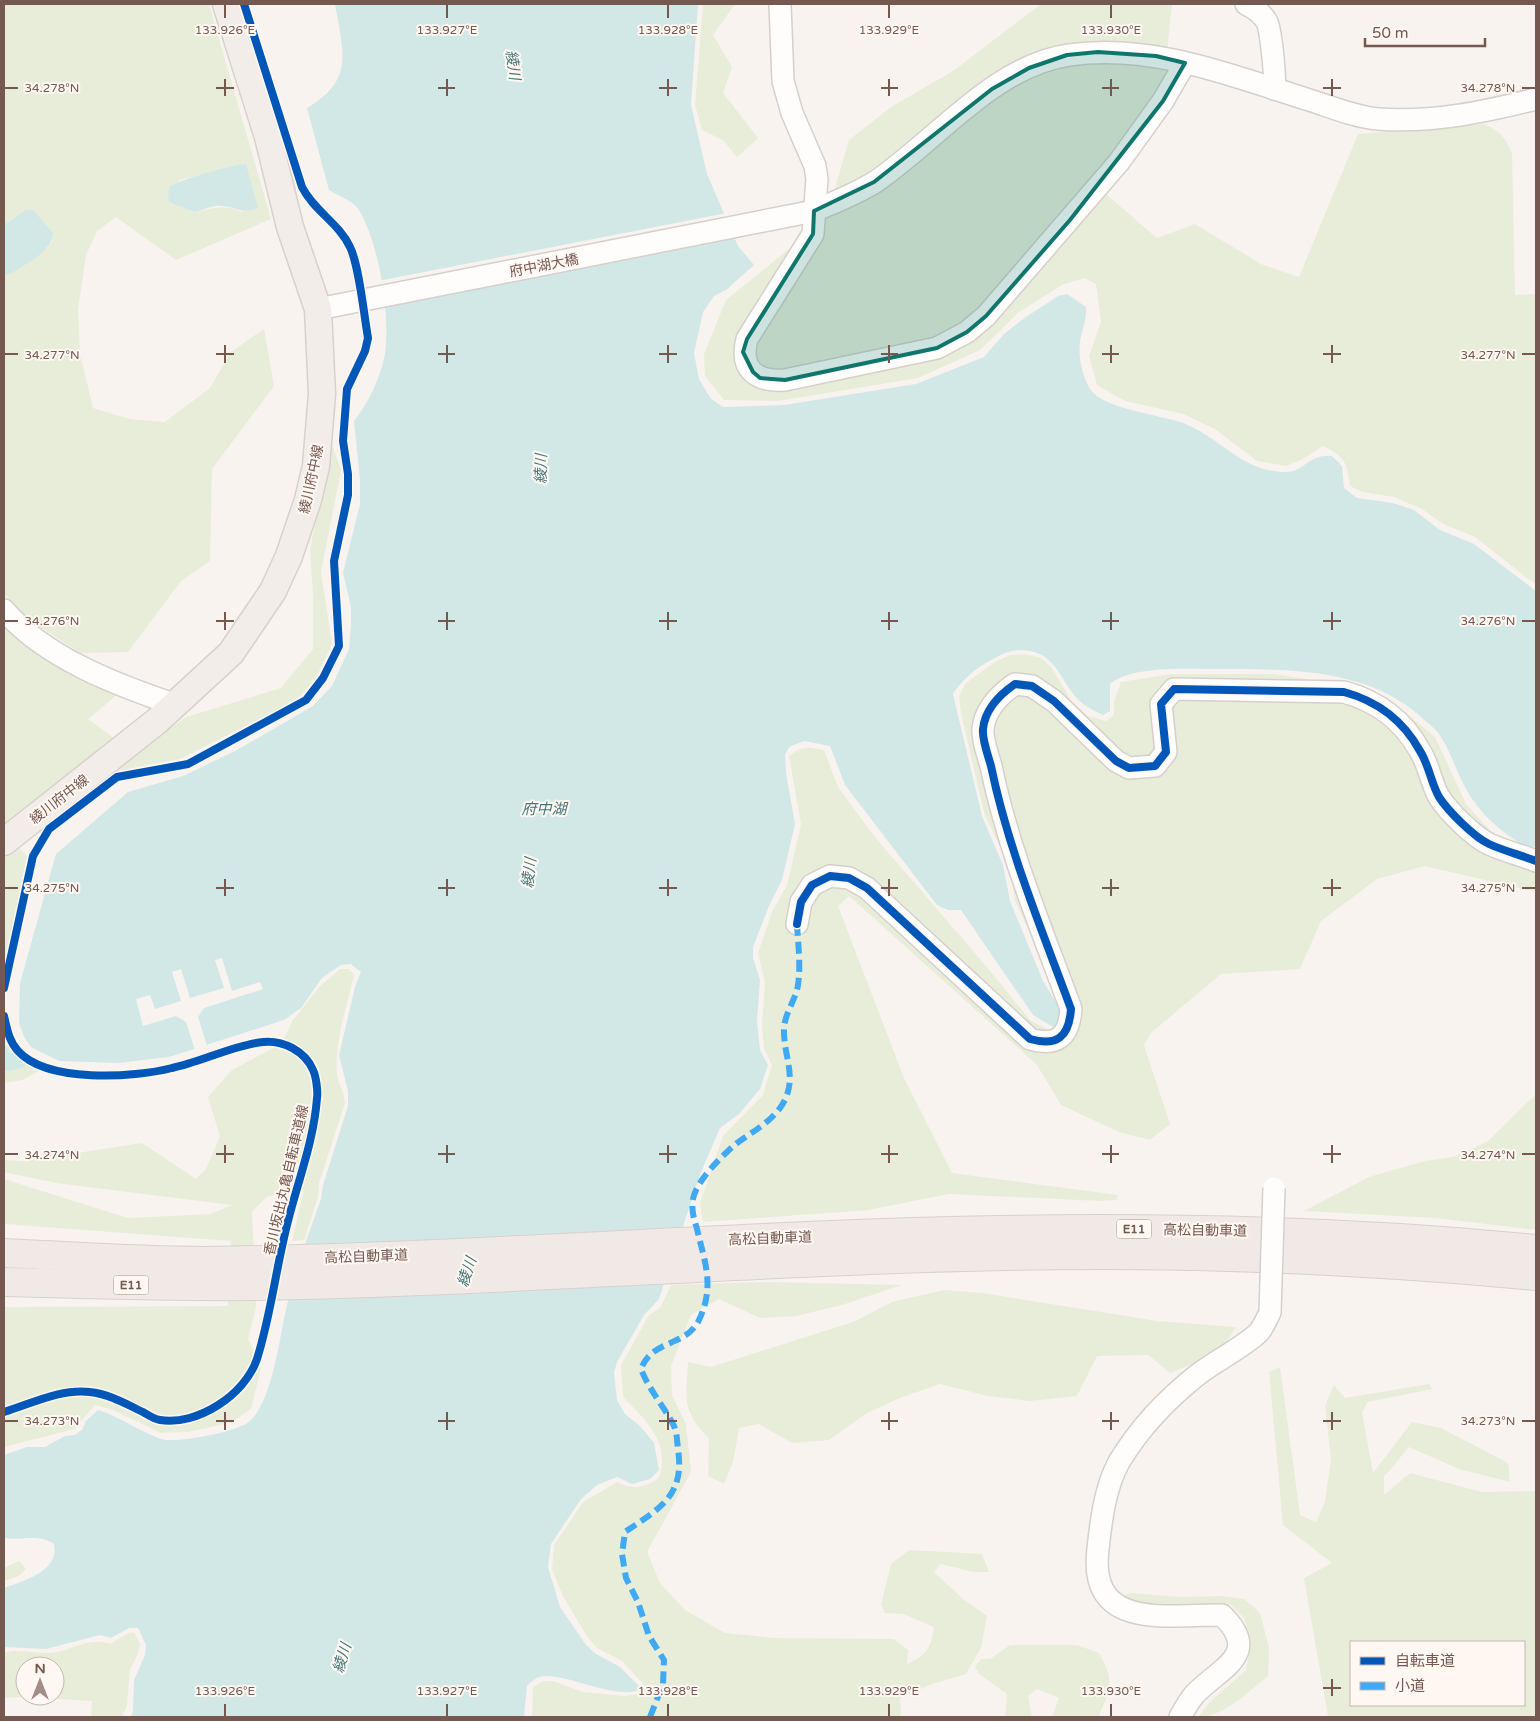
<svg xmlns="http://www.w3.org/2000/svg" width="1540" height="1721" viewBox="0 0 1540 1721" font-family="'Varela Round','Noto Sans JP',sans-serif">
	<rect width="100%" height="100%" fill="#f8f3ee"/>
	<g fill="#e8edda" fill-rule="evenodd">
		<path d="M4,4H209L271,219L176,260L116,217L97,231L86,255L78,310L80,354L93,408L130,419L165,422L210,388L231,352L264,329L274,386L212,469L210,561L181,581L128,652L80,653L23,616L4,594V275L11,274L48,247L53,240L4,225ZM211,173L242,212C225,204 213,208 195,212L179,180Z"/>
		<path d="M703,4H735L713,35L732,67L723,93L758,138L737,157L723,140L702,130L695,105Z"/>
		<path d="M1041,4H1172L1164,80L1121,150L1093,183L1157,238L1195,224L1261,264L1299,277L1358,134L1484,124C1500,131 1506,138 1512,154L1515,295L1536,294V585L1475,537L1443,524L1422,509L1394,497L1363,492L1350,486C1347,462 1345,457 1323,446L1301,460L1286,466L1257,461L1215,429L1183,414L1125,401L1097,385L1089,356L1101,322L1096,284L1084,278L1062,285L1019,312L980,350L918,378L778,401L724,400L705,376L704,354L726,300L826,219L849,140L891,107L953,71Z"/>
		<path d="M332,444L341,470L321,572L332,644L317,676L297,700L180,759L111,772L186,717L281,688L313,649V596L310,549Z"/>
		<path d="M4,622L119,693L88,719L118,741L7,827L4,825Z"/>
		<path d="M1026,654L1041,658L1052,668L1071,700L1088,716L1106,721L1114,715V701L1121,682L1171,674H1274L1356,687L1388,698L1435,737L1466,804L1496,837L1536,850V892L1425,866L1377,879L1321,921L1300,969L1221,974L1151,1033L1144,1045L1170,1124L1150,1140L1119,1132L1061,1105L1037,1065L849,896L838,906L904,1078L952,1173L1118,1195L1116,1200L1101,1201L949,1194L869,1210L703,1222L700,1203L723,1136L763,1095L772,1065L764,1048L762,1025L765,983L758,953L772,912L787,885L801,824L789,756C802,745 809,747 824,750L838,787L874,836L981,960L1030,1020L1066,1039V1009L1015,901L1010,867L985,816L961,713L959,696L966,683L995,662L1010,655Z"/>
		<path d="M15,844L27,856L4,969V855Z"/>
		<path d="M340,969H349L354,975C347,1007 334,1042 337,1074C337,1083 344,1090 345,1103L319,1183L318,1197L304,1240L292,1241L304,1189L266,1197L252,1212L256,1307L248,1339L261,1368L251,1409L232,1422L189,1432L161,1433L113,1410L95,1405L74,1429L4,1447V1307L228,1306L231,1241L4,1224V1179L128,1218L211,1214L232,1205L56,1183L4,1172V1160L25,1161L142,1143L196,1179L206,1169L220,1136L208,1097L232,1070L281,1044L293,1020L320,986Z"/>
		<path d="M4,1033C9,1050 28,1063 43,1069L22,1080L4,1083V1072L26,1067C15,1057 4,1049 4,1033Z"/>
		<path d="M1536,1094V1230L1436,1218L1304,1211L1369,1177L1425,1161L1453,1157L1487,1142Z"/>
		<path d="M768,1282L902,1285L842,1305L796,1316L760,1318L719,1299L691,1315L671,1366L672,1395L686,1424L691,1472L647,1552L660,1583L685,1610L725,1633L773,1638L894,1639L908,1650L907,1664C926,1656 931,1648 934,1627L903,1614L885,1613L881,1604L891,1564L909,1550L982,1554L989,1572H973L941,1564L934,1572L963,1599L987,1616L981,1648L966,1674L932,1684L900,1698L901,1717H532L533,1687L543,1681H553L583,1692L625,1696L642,1693L645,1686L622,1661L597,1648L586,1635L563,1596L552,1570L554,1545L583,1502L617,1482C633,1490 644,1488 659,1478C671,1443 646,1420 623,1397L621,1365L649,1315L660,1308L671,1285Z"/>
		<path d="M944,1290L982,1293L1158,1321L1236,1327L1224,1346L1192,1364L1170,1373L1148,1355L1097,1356L1077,1396L1030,1401L988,1396L940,1384L900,1398L867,1413L829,1440L792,1443L759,1424L739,1428L733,1462L724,1484L708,1476L709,1438C681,1411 686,1398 688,1362L711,1367L853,1322L892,1302Z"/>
		<path d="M1280,1367L1300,1515L1316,1522L1325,1502L1331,1458L1325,1406L1334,1385L1345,1398L1429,1384L1432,1389L1368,1402L1362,1412L1373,1473L1412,1422L1441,1428L1508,1463L1510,1482L1459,1469L1409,1447L1384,1477V1495L1410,1473L1482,1492L1536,1491V1717H1328L1304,1578L1332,1563L1283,1525L1269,1372ZM1351,1642H1524V1705H1351Z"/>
		<path d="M19,1561L26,1569L19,1576L4,1581V1568Z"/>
		<path d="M1131,1593L1180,1597L1220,1596L1244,1599L1260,1613L1269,1648L1268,1676C1248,1692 1224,1717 1198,1717L1210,1702L1246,1670L1251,1641L1244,1618L1231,1605L1149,1606L1133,1604L1123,1596Z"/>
		<path d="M134,1632L140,1644L138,1654L130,1669L127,1705L122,1717H91L92,1701L22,1697L4,1698V1653C19,1648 35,1654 50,1653C72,1651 88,1636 110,1644L129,1633ZM25,1666H55V1696H25Z"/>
		<path d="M1010,1645H1077L1099,1653C1115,1681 1111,1689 1098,1717H1052L1059,1698L1037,1689L1028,1696L1032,1717H1005L1007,1694L979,1674L975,1667L981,1659H990Z"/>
	</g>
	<g fill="#d2e8e7">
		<path d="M335,4H698L691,105L707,174L738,246L754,265L726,290L714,296L703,312L694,353L699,379L711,399L723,407L784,405L916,384L984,357L1004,334L1023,319L1058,296L1067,294L1086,307C1087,319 1082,330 1080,341C1078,356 1082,376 1090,389C1103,409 1161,415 1183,423C1220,437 1241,471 1284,472C1305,473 1307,454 1332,456L1342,466L1344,488L1357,498L1393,503L1414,510L1440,530L1474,544L1536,591V846L1529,848C1499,832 1475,810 1461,779C1454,765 1449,748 1439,734C1435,728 1426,722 1420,716C1366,668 1286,669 1218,669C1189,669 1132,665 1110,684V711L1103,715C1095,711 1086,707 1080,701C1061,684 1058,656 1030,651C1018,649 1007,651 997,657C981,664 962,679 953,694L982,816L1003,865L1010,901L1043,981L1066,1019L1063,1033L1033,1015L961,910H948L937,905L845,785L830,746L804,741L789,747L785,755L786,773L795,824L782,880L769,906L753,947V958L760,980L757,1021L760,1050L768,1065L760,1089L739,1114L720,1128L701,1172L659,1299L644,1315L617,1362L614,1373L617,1400L625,1414L640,1426L654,1443L659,1470L650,1479L632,1484L617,1477L597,1485L581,1499L551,1544L548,1567L560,1607L586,1645L596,1654L620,1667L641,1688C624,1704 561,1670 539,1677C535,1678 530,1683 527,1686L524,1717H131L133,1711L134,1680L145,1655L146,1645L138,1628H129L111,1638L100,1635L46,1649L4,1647V1588C23,1581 60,1571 54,1544C38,1533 22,1541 4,1538V1455L27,1447H45L65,1436L75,1435L82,1430L86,1421L98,1410C119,1416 150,1438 167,1440C185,1441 240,1432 251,1420C274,1397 280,1331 288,1301C297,1266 309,1232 321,1199L323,1185L348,1106V1091L339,1055L355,987L361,972L351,964L341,965L322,978L301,1008L284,1020L169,1057L118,1063L59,1061L31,1047L24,1037L19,1023L20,983L56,854L128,792L183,776L237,750L313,706L332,686L349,649L351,625V607L343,573L360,504V480L354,421C368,404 379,380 384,359C392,323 379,239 358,209C353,201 337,195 329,190L307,108C355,80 343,52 335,4Z"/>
		<path d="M246,164L258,208C240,215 232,204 215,206C208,207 201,211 195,212L169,202L168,195L169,187C181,179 231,165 246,164Z"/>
		<path d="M26,210H33L53,233C53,251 25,264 11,274L4,275V225Z"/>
		<path d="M4,1044L26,1067L4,1072Z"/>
	</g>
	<g fill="#f8f3ee">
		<path d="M727,213L737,236L381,306L378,281Z"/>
		<path d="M222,958L232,991L260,982L263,989L204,1008L198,1017L207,1046L195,1050L186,1022L176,1016L143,1026L136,999L150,995L155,1009L181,1001L172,972L181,969L190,998L224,988L215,960Z"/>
	</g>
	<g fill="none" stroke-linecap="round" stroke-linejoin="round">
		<g stroke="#d6cfcb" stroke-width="24">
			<g id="minor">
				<path d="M780,4L783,81L792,113L815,166L817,179L813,234L747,339C739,370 757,382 785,380L937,348L967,332L986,316L1119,162L1163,101L1185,63"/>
				<path d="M1246,4C1254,8 1262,13 1267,22C1271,31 1276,79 1274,89"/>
				<path d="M318,309L814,211C835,202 856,194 875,182C936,141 993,66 1069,55C1150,43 1230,75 1306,99C1329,106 1354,117 1378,119C1432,123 1484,112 1536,99"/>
				<path d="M4,610C45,658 117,685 176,705"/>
				<path d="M797,924L801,902L812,885L830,876L849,878L867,888L1030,1039C1058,1047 1069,1036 1071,1009C1042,930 1008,849 991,766C988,755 982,740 983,729C985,709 999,695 1015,684L1032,686L1054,701L1116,761L1129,768L1155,766L1166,752L1161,704L1174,689L1344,692C1377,701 1403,720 1420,751C1429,765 1431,783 1439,797C1448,811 1474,837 1489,844C1504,851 1521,855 1536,861"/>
				<path d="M1180,1717C1184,1710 1189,1701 1194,1695C1219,1668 1263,1655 1222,1615C1168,1614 1088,1632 1098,1549C1101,1521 1105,1487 1119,1462C1140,1427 1169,1397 1200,1373C1216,1361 1248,1344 1259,1332C1264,1326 1267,1318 1270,1312"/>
			</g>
		</g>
		<g stroke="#d9d0cc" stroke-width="29">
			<path id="major" d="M4,842L157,721L231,653L273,591L289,556L308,500L316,466L322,394L318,309L290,227L268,137L226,4"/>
		</g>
		<g stroke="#d9d0cc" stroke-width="30">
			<g id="highway">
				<path d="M4,1253C70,1256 137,1261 204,1261C453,1258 702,1237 951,1231C1147,1226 1342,1230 1536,1249"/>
				<path d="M4,1282C88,1284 173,1287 258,1286C541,1281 823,1255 1105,1255C1249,1255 1393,1263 1536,1276"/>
			</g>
		</g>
		<use href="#minor" stroke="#fefdfc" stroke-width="21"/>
		<use href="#major" stroke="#f2ede8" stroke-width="26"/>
		<use href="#highway" stroke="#f1e9e6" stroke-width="28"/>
		<g stroke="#d6cfcb" stroke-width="24" stroke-linecap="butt">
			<path id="minor-bridge" d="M1270,1312L1274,1188"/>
		</g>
		<use href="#minor-bridge" stroke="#fefdfc" stroke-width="21"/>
		<path stroke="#3fa9f5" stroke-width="6" stroke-dasharray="12 6" stroke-linecap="butt" d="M650,1717L663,1684L664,1660L649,1636L638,1602L626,1578L622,1554L625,1532C660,1508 685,1496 678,1449C677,1441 677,1433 674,1426C664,1406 649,1390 641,1369C652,1339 686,1347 699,1320C715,1286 705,1263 697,1229C694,1219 691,1210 693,1199C696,1183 716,1162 728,1151C745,1134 764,1129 780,1108C800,1080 783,1058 784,1028C785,1013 796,999 798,985C801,966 798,943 797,924"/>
		<g stroke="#fef7f2" stroke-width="11">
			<g id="cycleway">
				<path d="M797,924L801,902L812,885L830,876L849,878L867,888L1030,1039C1058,1047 1069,1036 1071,1009C1042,930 1008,849 991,766C988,755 982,740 983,729C985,709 999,695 1015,684L1032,686L1054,701L1116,761L1129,768L1155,766L1166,752L1161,704L1174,689L1344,692C1377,701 1403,720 1420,751C1429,765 1431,783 1439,797C1448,811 1474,837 1489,844C1504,851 1521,855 1536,861"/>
				<path d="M4,988L33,856L49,829L117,777L188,764L306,700L323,678L339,646L334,561L348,495V474L343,441L347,389L365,351L368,338C364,315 359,265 350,247C339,223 314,211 302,187L244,4"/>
				<path d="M4,1016C7,1029 9,1041 18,1051C47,1083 133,1078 172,1068C201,1062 234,1045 263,1042C283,1040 305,1051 313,1070C316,1076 318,1091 317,1098C314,1140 298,1181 288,1221C276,1267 271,1315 257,1359C245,1395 197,1426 160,1420C154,1419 148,1415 143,1412C126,1404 109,1394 90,1392C62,1388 30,1404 4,1412"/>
			</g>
		</g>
		<use href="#cycleway" stroke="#0057b8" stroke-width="8"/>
	</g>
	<path fill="#0f766e" fill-opacity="0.2" stroke="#0f766e" stroke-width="4" stroke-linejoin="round" d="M1098,52L1156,56L1185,63L1163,101L1070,220L986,316L967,332L937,348L785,380L760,378L753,372L743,352L747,339L813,234L814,211L874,182L992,89L1029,68L1067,55Z"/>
	<path fill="none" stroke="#755850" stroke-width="2" d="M225,5V18M447,5V18M668,5V18M889,5V18M1111,5V18M225,79V96M447,79V96M668,79V96M889,79V96M1111,79V96M1332,79V96M5,88H18M216,88H234M438,88H455M659,88H677M881,88H898M1102,88H1119M1323,88H1341M1522,88H1535M225,345V363M447,345V363M668,345V363M889,345V363M1111,345V363M1332,345V363M5,354H18M216,354H234M438,354H455M659,354H677M881,354H898M1102,354H1119M1323,354H1341M1522,354H1535M225,612V630M447,612V630M668,612V630M889,612V630M1111,612V630M1332,612V630M5,621H18M216,621H234M438,621H455M659,621H677M881,621H898M1102,621H1119M1323,621H1341M1522,621H1535M225,879V896M447,879V896M668,879V896M889,879V896M1111,879V896M1332,879V896M5,888H18M216,888H234M438,888H455M659,888H677M881,888H898M1102,888H1119M1323,888H1341M1522,888H1535M225,1145V1163M447,1145V1163M668,1145V1163M889,1145V1163M1111,1145V1163M1332,1145V1163M5,1154H18M216,1154H234M438,1154H455M659,1154H677M881,1154H898M1102,1154H1119M1323,1154H1341M1522,1154H1535M225,1412V1430M447,1412V1430M668,1412V1430M889,1412V1430M1111,1412V1430M1332,1412V1430M5,1421H18M216,1421H234M438,1421H455M659,1421H677M881,1421H898M1102,1421H1119M1323,1421H1341M1522,1421H1535M1332,1679V1696M1323,1688H1341M225,1704V1716M447,1704V1716M668,1704V1716M889,1704V1716M1111,1704V1716"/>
	<g text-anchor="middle" stroke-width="4" stroke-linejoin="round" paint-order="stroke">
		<g fill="#fef7f2" stroke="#9e8881" stroke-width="1">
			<rect x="1116.5" y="1219.5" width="35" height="19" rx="4"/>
			<rect x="113.5" y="1275.5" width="35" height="19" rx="4"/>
		</g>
		<g font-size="12" font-weight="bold" fill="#755850">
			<text x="1134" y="1233">E11</text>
			<text x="131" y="1289">E11</text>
		</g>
		<g font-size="14" fill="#755850" stroke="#fef7f2">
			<text transform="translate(544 265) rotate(-11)" y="5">府中湖大橋</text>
			<text transform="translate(311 479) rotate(-78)" y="5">綾川府中線</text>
			<text transform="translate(59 799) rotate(-38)" y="5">綾川府中線</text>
			<text transform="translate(286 1180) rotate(-77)" y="5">香川坂出丸亀自転車道線</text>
			<text transform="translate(1205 1230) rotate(1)" y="5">高松自動車道</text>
			<text transform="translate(770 1238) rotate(-2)" y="5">高松自動車道</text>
			<text transform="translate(366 1256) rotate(-2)" y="5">高松自動車道</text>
		</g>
		<g font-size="15" font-style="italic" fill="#447778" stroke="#fef7f2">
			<text transform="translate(513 65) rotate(82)" y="5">綾川</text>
			<text transform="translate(541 469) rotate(-89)" y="5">綾川</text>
			<text x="544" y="814">府中湖</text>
			<text transform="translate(529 873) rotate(-83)" y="5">綾川</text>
			<text transform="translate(467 1272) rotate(-72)" y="5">綾川</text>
			<text transform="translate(342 1658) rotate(-73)" y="5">綾川</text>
		</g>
	</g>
	<g font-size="12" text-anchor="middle" fill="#755850" stroke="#fef7f2" stroke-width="4" stroke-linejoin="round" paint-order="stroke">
		<text x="225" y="34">133.926°E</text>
		<text x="447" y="34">133.927°E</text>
		<text x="668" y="34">133.928°E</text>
		<text x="889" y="34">133.929°E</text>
		<text x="1111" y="34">133.930°E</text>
		<text x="52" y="92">34.278°N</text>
		<text x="1488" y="92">34.278°N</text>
		<text x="52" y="359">34.277°N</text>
		<text x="1488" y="359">34.277°N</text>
		<text x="52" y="625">34.276°N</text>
		<text x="1488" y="625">34.276°N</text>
		<text x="52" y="892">34.275°N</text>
		<text x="1488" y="892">34.275°N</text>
		<text x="52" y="1159">34.274°N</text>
		<text x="1488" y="1159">34.274°N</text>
		<text x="52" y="1425">34.273°N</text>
		<text x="1488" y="1425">34.273°N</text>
		<text x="225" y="1695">133.926°E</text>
		<text x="447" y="1695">133.927°E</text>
		<text x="668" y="1695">133.928°E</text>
		<text x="889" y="1695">133.929°E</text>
		<text x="1111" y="1695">133.930°E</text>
	</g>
	<rect width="1540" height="1721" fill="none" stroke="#755850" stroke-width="10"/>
	<rect x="1350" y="1641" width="175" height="65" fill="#fef7f2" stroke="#c7b7b1"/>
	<rect x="1360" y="1657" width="25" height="8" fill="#0057b8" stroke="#c7b7b1"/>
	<text x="1395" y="1666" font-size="15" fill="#755850">自転車道</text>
	<rect x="1360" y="1682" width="25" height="8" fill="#3fa9f5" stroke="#c7b7b1"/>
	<text x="1395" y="1691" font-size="15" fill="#755850">小道</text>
	<g transform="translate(40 1681)"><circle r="24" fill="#fef7f2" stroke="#c7b7b1"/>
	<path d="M0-4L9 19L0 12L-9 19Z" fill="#a38e87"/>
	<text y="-8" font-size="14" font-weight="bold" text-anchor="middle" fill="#755850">N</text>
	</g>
	<path d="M1365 38v8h120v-8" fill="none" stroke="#755850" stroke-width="2.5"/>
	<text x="1372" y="38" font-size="15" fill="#755850" stroke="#fef7f2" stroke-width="4" paint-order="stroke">50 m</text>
</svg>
